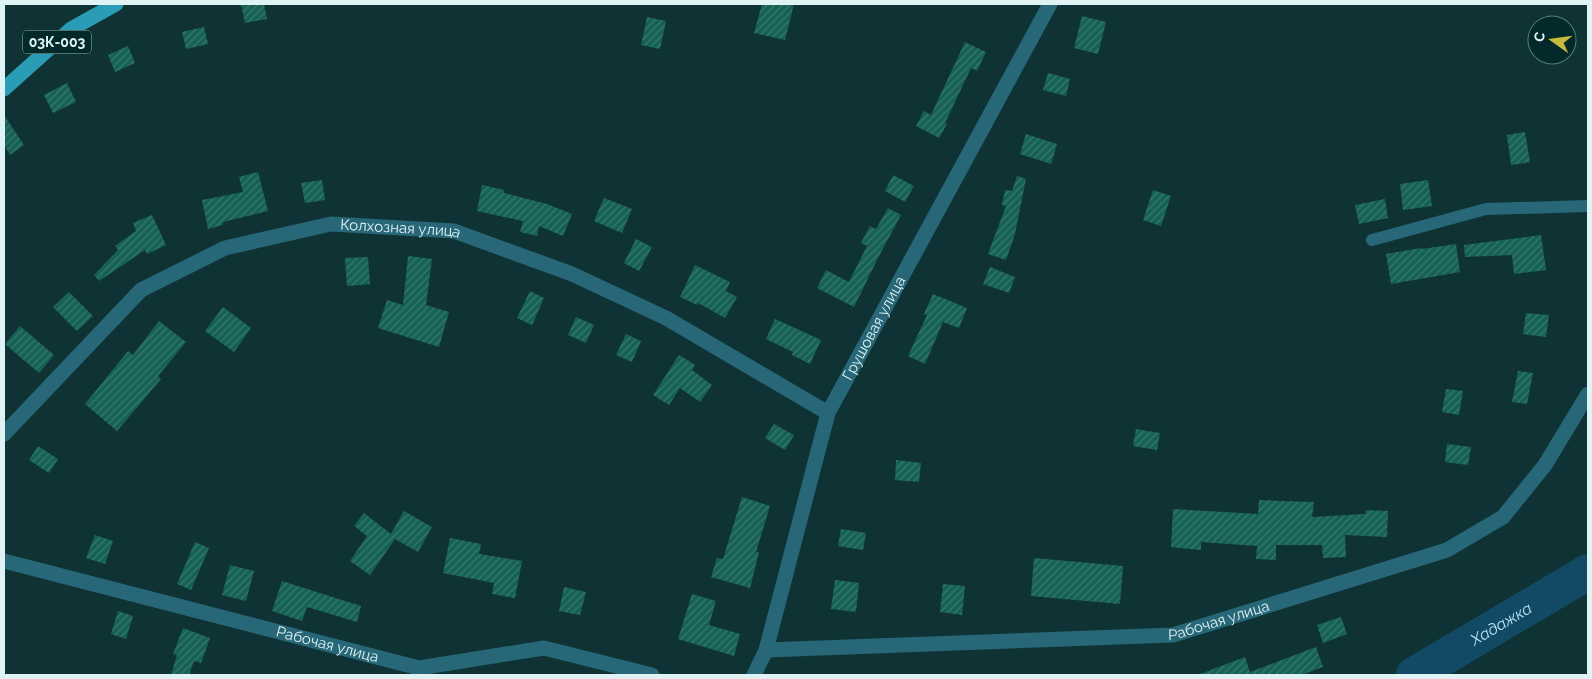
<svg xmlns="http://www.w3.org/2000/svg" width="1592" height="679" viewBox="0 0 1592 679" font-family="Raleway,sans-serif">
	<defs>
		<pattern id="building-hatch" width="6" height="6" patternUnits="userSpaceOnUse" patternTransform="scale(1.25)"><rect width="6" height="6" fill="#166155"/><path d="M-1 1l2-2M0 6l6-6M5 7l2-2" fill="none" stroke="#38786e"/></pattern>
	</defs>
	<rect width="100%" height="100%" fill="#0f3334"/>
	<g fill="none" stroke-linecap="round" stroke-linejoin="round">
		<path stroke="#124a66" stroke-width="36" id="s1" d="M1414,675L1588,572"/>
	</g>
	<g fill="url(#building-hatch)">
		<path d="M241,4H264L267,19L245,23Z"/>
		<path d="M762,4H794L785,40L754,33Z"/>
		<path d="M1082,16L1106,22L1098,54L1074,48Z"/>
		<path d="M647,17L666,21L660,49L641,45Z"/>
		<path d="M204,27L208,44L186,49L182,32Z"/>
		<path d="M965,42L986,52L977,71L971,68L945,123L947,124L939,138L916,126L924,111L931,115Z"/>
		<path d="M128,46L135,63L115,72L108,55Z"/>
		<path d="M1048,73L1070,79L1066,96L1043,90Z"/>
		<path d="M67,83L76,102L53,113L44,95Z"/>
		<path d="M4,115L24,145L10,155L4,145Z"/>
		<path d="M1525,132L1530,162L1511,165L1507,135Z"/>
		<path d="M1026,134L1057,144L1051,164L1020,154Z"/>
		<path d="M258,172L268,211L223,222V225L208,229L202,200L243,192L239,177Z"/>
		<path d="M893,175L914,186L905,202L885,191Z"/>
		<path d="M1017,176L1026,179L1015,234L1006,260L988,254L1006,206L1002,205L1005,190L1012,191Z"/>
		<path d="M322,180L325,200L305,203L301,183Z"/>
		<path d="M1428,180L1432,206L1403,210L1400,184Z"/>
		<path d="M482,185L504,190V193L547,204L572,214L563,236L539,226L537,236L520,232L523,221L477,211Z"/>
		<path d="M1153,190L1171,196L1161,226L1143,220Z"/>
		<path d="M604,198L632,209L622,233L594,221Z"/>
		<path d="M1385,199L1388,218L1359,224L1355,205Z"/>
		<path d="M888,208L901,215L879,256L854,307L817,288L826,270L849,282L867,246L861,243L870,226L876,229Z"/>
		<path d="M152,215L166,245L147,254L145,250L99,281L94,275L118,250L115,246L136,231L133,223Z"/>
		<path d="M1541,235L1546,270L1514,274L1512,255L1465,257L1464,245Z"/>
		<path d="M636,239L652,247L639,271L624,263Z"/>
		<path d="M1456,244L1460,272L1391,284L1386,254L1421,248L1422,249Z"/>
		<path d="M408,256L432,259L426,305L449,312L439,347L378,328L387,300L403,305Z"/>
		<path d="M368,257L370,284L347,286L345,258Z"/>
		<path d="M695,265L730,282L726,291L737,297L725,318L698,303L697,305L680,297Z"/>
		<path d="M990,267L1015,277L1009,293L983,284Z"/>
		<path d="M530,291L544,298L532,325L517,318Z"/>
		<path d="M69,292L93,316L77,331L53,307Z"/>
		<path d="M933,294L967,308L959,328L943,322L925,364L908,356L927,315L924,314Z"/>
		<path d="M223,307L251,328L234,352L205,331Z"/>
		<path d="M1526,313L1549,315L1546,337L1523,334Z"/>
		<path d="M576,317L594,325L586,343L568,335Z"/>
		<path d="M775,319L821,340L810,364L792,355L793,352L766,339Z"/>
		<path d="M159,321L186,342L158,376L161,379L117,431L85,404L128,351L133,355Z"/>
		<path d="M20,326L54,355L39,373L5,344Z"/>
		<path d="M626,334L641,341L632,362L616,355Z"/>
		<path d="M679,355L695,365L692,370L712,385L700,402L680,388L669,405L653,395Z"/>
		<path d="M1518,371L1533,373L1527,404L1512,402Z"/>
		<path d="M1446,389L1463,391L1459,415L1442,412Z"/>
		<path d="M774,424L794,435L785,450L765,438Z"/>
		<path d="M1136,429L1160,433L1157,450L1133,446Z"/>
		<path d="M1447,444L1471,447L1468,465L1445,462Z"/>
		<path d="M38,446L58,459L49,473L29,460Z"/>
		<path d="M896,460L921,463L919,482L895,480Z"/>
		<path d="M742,497L770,506L756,552H759L750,588L711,577L717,558L723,559Z"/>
		<path d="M1259,500L1314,502L1312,517L1365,514L1366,510L1388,511L1387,537L1345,535L1346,557L1323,558L1322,545H1276V560L1256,559L1257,546L1201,542V550L1171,547L1173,509L1258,514Z"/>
		<path d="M404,511L432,527L418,552L395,539L370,575L350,561L367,536L354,526L364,513L391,534Z"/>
		<path d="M841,529L866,533L863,550L838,546Z"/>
		<path d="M95,535L113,541L105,564L86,558Z"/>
		<path d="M450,538L481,544L479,554L522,561L515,598L492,594L494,583L443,573Z"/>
		<path d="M195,542L209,548L191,590L177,584Z"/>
		<path d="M1034,558L1123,566L1120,604L1031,596Z"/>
		<path d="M230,565L254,571L246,601L222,595Z"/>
		<path d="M835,580L859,583L856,612L831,609Z"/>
		<path d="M282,581L361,606L357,622L307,607L302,621L272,611Z"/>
		<path d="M943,584L965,586L962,615L940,612Z"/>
		<path d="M564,587L586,592L580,615L559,611Z"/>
		<path d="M692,594L716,601L709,625L740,634L734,656L678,639Z"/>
		<path d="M118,611L133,616L126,639L111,634Z"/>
		<path d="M1341,617L1347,634L1323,643L1317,625Z"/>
		<path d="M183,628L210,638L201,663L194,661L189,675H171L177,655L173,654Z"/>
		<path d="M1316,647L1323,667L1301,675H1200V674L1245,657L1250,672Z"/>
	</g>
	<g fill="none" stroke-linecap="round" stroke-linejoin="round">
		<path stroke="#276777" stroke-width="12" d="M1372,240L1486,209L1588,206"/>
		<g stroke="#276777" stroke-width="15">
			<path id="s2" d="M4,434L141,290L225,248L331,224L454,231L572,274L666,318L828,413"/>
			<path id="s3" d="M4,561L419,668L544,648L652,675"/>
			<path id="s4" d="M766,650L1173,635L1447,550L1503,517L1545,465L1588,394"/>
			<path id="s5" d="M754,675L766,650L828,413L1050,4"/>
		</g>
		<path stroke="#2b9cb5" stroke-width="15" d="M4,89L71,29L116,4"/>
	</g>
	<g text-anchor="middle" stroke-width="4" stroke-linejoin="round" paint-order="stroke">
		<rect fill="#03292a" stroke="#9eb6b7" stroke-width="1" x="23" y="30.5" width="68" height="23" rx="4"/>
		<g font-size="14" font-weight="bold" fill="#e0f3f4">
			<text x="57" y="47">03К-003</text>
		</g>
		<g font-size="15" fill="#e0f3f4" stroke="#03292a">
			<text dy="5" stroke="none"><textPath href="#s2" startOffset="471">Колхозная улица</textPath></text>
			<text dy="5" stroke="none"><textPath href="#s5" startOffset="369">Грушовая улица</textPath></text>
			<text dy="5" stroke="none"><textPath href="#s4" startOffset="455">Рабочая улица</textPath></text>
			<text dy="5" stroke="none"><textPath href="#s3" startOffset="334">Рабочая улица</textPath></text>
		</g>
		<g font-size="16" font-style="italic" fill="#bde1f7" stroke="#03292a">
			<text dy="6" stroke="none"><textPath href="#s1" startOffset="101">Хадажка</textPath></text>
		</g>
	</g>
	<rect width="1592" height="679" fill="none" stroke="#e0f3f4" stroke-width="10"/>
	<g transform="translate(1552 40) rotate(284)"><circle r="24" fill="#03292a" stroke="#5b7a7b"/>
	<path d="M0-4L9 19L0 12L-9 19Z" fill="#c8bb3b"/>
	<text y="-8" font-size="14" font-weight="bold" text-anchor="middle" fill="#e0f3f4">С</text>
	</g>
</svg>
